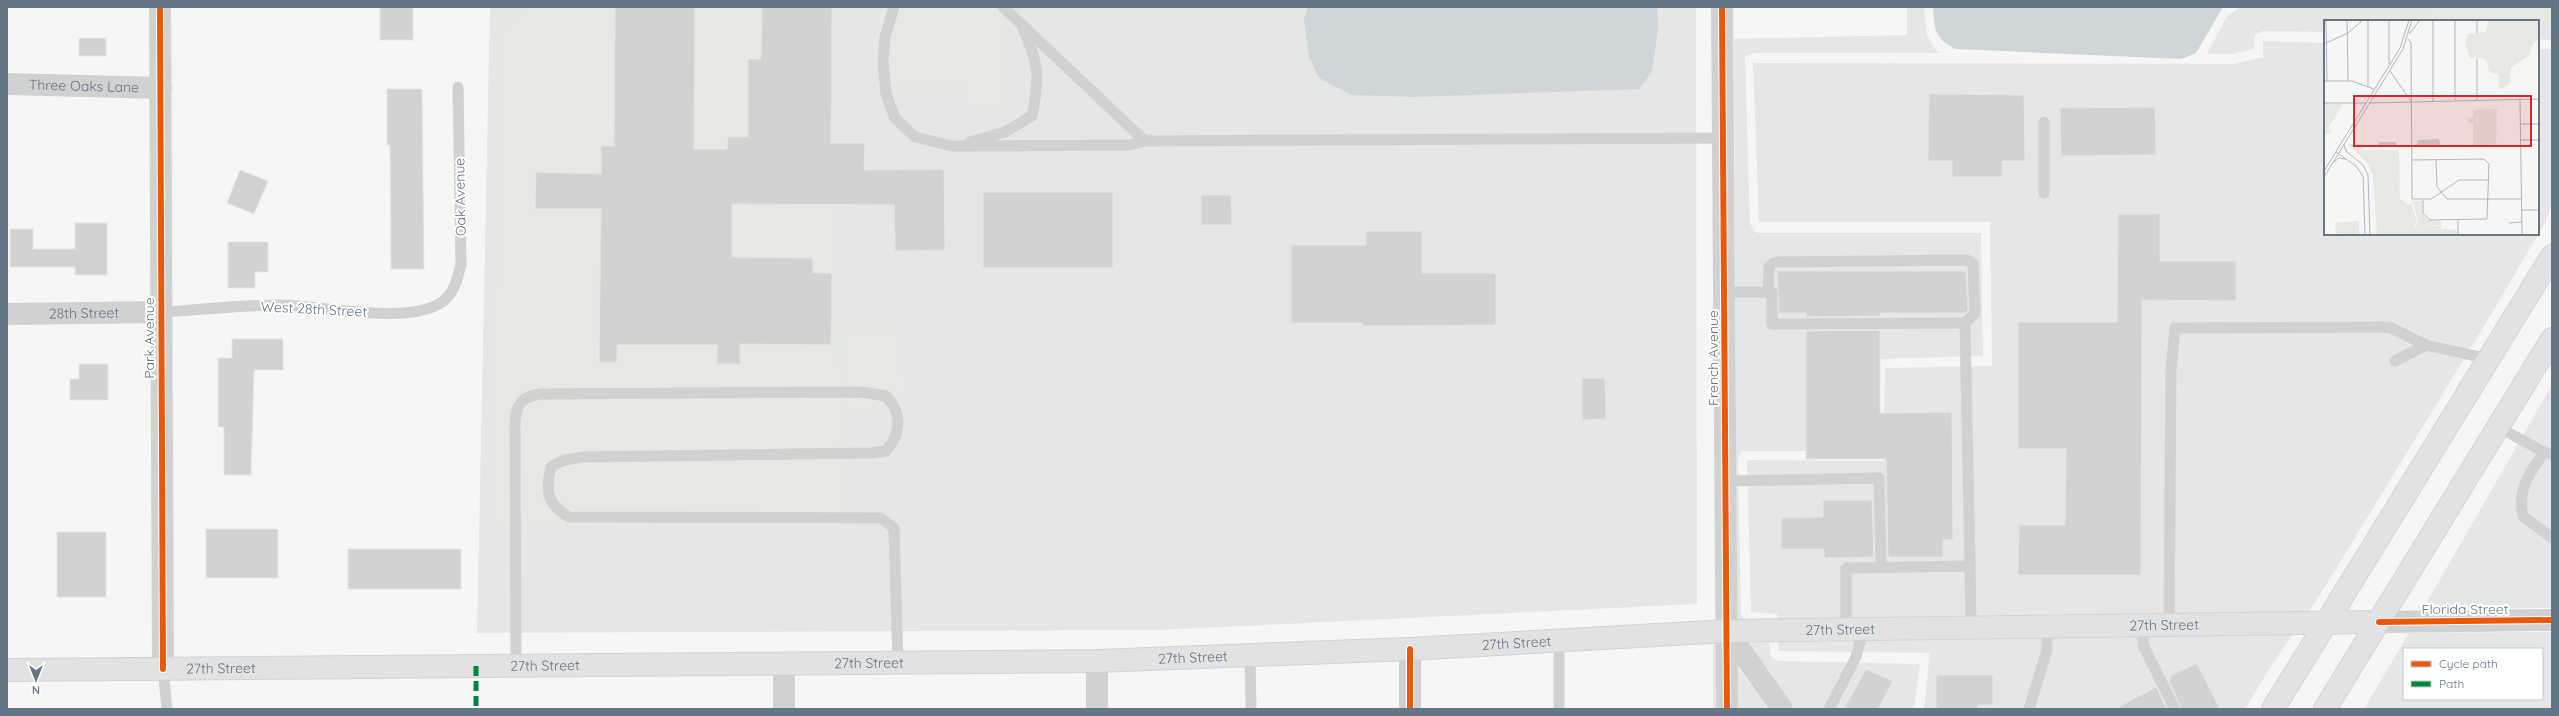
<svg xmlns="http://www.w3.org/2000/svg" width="2559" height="716" viewBox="0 0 2559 716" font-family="Quicksand,sans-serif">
	<rect width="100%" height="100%" fill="#f6f6f5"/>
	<g fill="#e5e6e6" fill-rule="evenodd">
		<path d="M490,7H1696L1697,604L1159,630L477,633Z"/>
		<path d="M1907,7H1924L1927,35L1934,48L1940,53H1753L1745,57L1750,223L1754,231L1759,233H1981L1983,356L1880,359L1874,451H1741L1738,460L1741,613L1744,619H1737L1734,39L1907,35Z"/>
		<path d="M2241,7H2428L2429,21H2325V32L2263,31L2255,35L2254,49L2232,54H2207L2227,16Z"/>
		<path d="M2538,23H2552V40L2538,39Z"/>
		<path d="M2263,41L2325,43V234H2538V49H2552V204L2546,221L2486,323L2323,590L2270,668L2245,709H1924L1930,653L1779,651L1777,614L1751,612L1747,460L1883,461L1885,368L1992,366L1990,222H1759L1753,63L2233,64L2263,57Z"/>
		<path d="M2552,385V608L2423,609Z"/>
		<path d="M2552,632V709H2364L2409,633ZM2404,649H2542V699H2404Z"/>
		<path d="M1749,643H1769L1771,657L1778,661L1920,664L1914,709H1795Z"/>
		<rect x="1713" y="644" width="3" height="65"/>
		<path d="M1737,666L1768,709H1738Z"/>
	</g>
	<g fill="#e6e9e3">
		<path d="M523,7H832L843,525L493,527L500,30Z"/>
		<path d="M880,7H1005L1004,106H967V85L879,84Z"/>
		<path d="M2428,7H2552V23H2538V21H2429Z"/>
		<path d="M903,331L904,408H845L844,332Z"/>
	</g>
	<g fill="#cfd6d9">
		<path d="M1308,7H1657L1658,29L1652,72L1639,89L1415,97L1351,95L1319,78L1309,57L1304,19Z"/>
		<path d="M1933,7H2223L2196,53L2181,59L1956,49C1934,39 1935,30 1933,7Z"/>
	</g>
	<g fill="#d1d2d2" stroke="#e5e5e4">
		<rect x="380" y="7" width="33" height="33"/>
		<path d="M615,7H695L694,149H727L728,137H748V59H761L762,7H832L831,143H865L864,170L944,169L945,250L895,251L894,205L732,204V257L813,258V273H832L831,345L740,344V364H717V345H617V362H599L601,209H535L536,172L601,174V146H614Z"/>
		<rect x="79" y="38" width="27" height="18"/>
		<path d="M387,89H422L424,269H391L390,145H387Z"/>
		<path d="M1929,94L2024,95L2025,161H2002V177H1952V161H1928Z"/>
		<path d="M2155,107L2156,155L2061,156L2060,108Z"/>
		<path d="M240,170L268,181L254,214L227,203Z"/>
		<rect x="983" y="192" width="130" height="76"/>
		<path d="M1201,195H1231L1232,225H1201Z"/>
		<path d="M2118,214H2160V261H2236V301L2142,300L2141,575H2018L2019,525H2065L2066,449H2018V322H2117Z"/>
		<path d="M75,223H107V275H75V267H10V229H33V249H75Z"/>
		<path d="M1366,231H1422V273H1496V325L1362,326V323H1291V245H1366Z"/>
		<path d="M228,242H268V272H255V288H228Z"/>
		<path d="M1777,271H1966L1968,310L1965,313H1880V316L1806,317V313H1779Z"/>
		<path d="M1880,330V413L1952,412L1953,540H1943V557H1888L1886,459H1806V331Z"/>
		<path d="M232,339H283V370H254L251,475H224V427H218V358H232Z"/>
		<path d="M79,364H108V400H70V379H79Z"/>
		<path d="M1582,378H1605L1606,419L1582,420Z"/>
		<path d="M1823,500H1872L1874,557L1824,558V549H1781V518L1823,517Z"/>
		<rect x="206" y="529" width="72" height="49"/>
		<rect x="57" y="532" width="49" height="65"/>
		<rect x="348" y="549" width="113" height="40"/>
		<path d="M2197,663L2220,709H2182L2169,681L2171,679L2170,676Z"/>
		<path d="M1866,669L1893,681L1878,709H1844Z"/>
		<path d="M1936,675H1993V705H1978V709H1936Z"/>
		<path d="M2156,687L2167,709H2115Z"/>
	</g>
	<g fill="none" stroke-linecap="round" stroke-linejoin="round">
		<g stroke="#d1d3d4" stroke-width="24">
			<g id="secondary">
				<path id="s3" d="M7,670L1097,661L1410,649L1727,631L2379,622"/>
			</g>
		</g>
		<g stroke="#d3d4d4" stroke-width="24">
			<g id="primary">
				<path d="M2273,709L2552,256"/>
				<path d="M2325,709L2552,339"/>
			</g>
		</g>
		<g stroke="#d0d1d1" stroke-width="11">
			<path d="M894,7L885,37L883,62L886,94L895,118L915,137L952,146L1129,145L1145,141L1724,138"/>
			<path d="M1003,7L1145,141"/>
			<path d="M2044,122V193"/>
			<path d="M970,142L1005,132L1032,116C1040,76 1039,65 1023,28"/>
			<path d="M1724,292H1772V324L1965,323L1970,566"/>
			<path d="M1768,292L1769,266L1775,262L1967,260L1973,264L1975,313L1965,323"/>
			<path d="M161,312C200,310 240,305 280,305C321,305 408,326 442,302C455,293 457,278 461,265L458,87"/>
			<path d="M2395,361L2426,345L2489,359"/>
			<path d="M2498,427L2544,452L2552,454"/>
			<path d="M2544,452C2529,475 2517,488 2523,516L2552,538"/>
			<path d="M1726,481L1879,478L1881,567"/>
			<path d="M2169,625L2171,370L2175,328L2389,327L2426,345"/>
			<path d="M2143,626V645L2175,709"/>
			<path d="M1846,630V568L1970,566L1971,628"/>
			<path d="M1250,656L1251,709"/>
			<path d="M516,665L515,423C516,404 522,396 541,394L861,392L886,396C903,414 901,433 886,451L871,453L584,457L564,460L551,467C545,491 547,504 569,517L881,518L894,528L898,663"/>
			<path d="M163,669L167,709"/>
			<path d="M1559,709V641"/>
			<path d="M1829,709L1856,657L1863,629"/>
			<path d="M2029,709L2047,650V627"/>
		</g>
		<g stroke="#d0d1d1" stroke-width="22">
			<path d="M160,7L163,669"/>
			<path d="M1722,7L1727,709"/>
			<path id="s1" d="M7,84L161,88"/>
			<path id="s2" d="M7,314L161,312"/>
			<path d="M1727,631L1782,709"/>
			<path d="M1410,649V709"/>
			<path d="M784,664V709"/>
			<path d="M1097,709V661"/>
		</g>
		<path stroke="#d0d1d1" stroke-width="22" d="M2379,622L2552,620"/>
		<use href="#secondary" stroke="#e2e2e3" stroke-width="22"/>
		<use href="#primary" stroke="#e2e2e3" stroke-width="22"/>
		<path stroke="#00873e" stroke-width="5" stroke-dasharray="10 5" stroke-linecap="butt" d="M476,666V709"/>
		<g stroke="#fff" stroke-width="8">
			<g id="cycleway">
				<path d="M160,7L163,669"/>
				<path d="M1722,7L1727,709"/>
				<path d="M2379,622L2552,620"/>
				<path d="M1410,649V709"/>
			</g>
		</g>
		<use href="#cycleway" stroke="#e8590c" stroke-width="6"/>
	</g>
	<g text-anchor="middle" stroke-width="4" stroke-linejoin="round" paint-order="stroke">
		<g font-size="14" fill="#657686" stroke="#fff">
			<text dy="5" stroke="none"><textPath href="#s1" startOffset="77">Three Oaks Lane</textPath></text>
			<text transform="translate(460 197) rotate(-91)" y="5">Oak Avenue</text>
			<text transform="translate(314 309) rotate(3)" y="5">West 28th Street</text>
			<text dy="5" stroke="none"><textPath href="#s2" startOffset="77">28th Street</textPath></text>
			<text transform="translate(149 338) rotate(-90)" y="5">Park Avenue</text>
			<text transform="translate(1713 358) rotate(-90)" y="5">French Avenue</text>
			<text x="2465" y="614">Florida Street</text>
			<text dy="5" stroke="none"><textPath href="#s3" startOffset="2158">27th Street</textPath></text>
			<text dy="5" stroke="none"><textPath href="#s3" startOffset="1834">27th Street</textPath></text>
			<text dy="5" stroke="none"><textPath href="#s3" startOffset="1510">27th Street</textPath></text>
			<text dy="5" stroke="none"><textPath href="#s3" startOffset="1186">27th Street</textPath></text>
			<text dy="5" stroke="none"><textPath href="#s3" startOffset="862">27th Street</textPath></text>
			<text dy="5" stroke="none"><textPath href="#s3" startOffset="538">27th Street</textPath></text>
			<text dy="5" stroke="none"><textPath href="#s3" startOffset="214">27th Street</textPath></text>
		</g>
	</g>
	<g transform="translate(2324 20)">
		<rect width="215" height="215" fill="#f6f6f5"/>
		<path d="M165,0H215V20L210,22L204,36L187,48L186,63L178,69L175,68L174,54L165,52L163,42L159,38H146L141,24L144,14L162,12ZM0,84H19L4,108L7,112L0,115ZM173,89L172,124L169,128L149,127V103H145L144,98L149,97V90ZM24,124H39L40,130H75L76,179L87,186L88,180H89L88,186L93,201L90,205L91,207L95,206L91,205L94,201L89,181H98L100,196L104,200L114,201V205L98,206H114V201H117V209L133,210V215H53L49,156L44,144ZM35,201V215L12,213L11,203Z" fill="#e6e9e3"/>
		<path d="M114,119L116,122L115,127L92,126L94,120ZM56,122H72L73,126L43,127L52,126Z" fill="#cfd6d9"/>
		<path fill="none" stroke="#afb7bf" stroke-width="1" d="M2,0L3,61M23,0L24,61M44,0V67M109,0V81M131,0V80M153,13V0M85,14L96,0M84,19L87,23L88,179H107L135,160H165M0,24L24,13L39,0M153,39V80M65,44V0M66,51L87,81M0,61H28L50,69M196,80L198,215M0,83H42M45,83L215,79M196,104H215M196,120H215M20,125L22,131L39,145L44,155L46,215M12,132L32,146L39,156L41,215M88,140L160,139L165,144L163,199L106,200L99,193V180M112,140L113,167L123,179H197M10,142L15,138L21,139M0,151L76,28L85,0M0,157L79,29L88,0M198,190H215M134,200V215M185,203L198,202"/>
		<path fill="#d62828" fill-opacity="0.15" stroke="#d62828" stroke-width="2" d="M30,76H207V126H30Z"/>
		<rect width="215" height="215" fill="none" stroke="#657686" stroke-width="2"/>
	</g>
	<rect width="2559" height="716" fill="none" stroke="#657686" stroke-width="16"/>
	<rect x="2403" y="648" width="140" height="52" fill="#ffffff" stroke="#c1c8cf"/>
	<rect x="2411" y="661" width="20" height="6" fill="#e8590c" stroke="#c1c8cf"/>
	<text x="2439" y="668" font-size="12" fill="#657686">Cycle path</text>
	<rect x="2411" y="681" width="20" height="6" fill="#00873e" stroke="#c1c8cf"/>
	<text x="2439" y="688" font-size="12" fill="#657686">Path</text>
	<g transform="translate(36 680) rotate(180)" stroke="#ffffff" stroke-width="3" paint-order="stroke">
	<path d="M0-3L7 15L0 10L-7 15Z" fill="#657686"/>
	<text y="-6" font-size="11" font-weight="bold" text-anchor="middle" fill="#657686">N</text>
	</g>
</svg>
